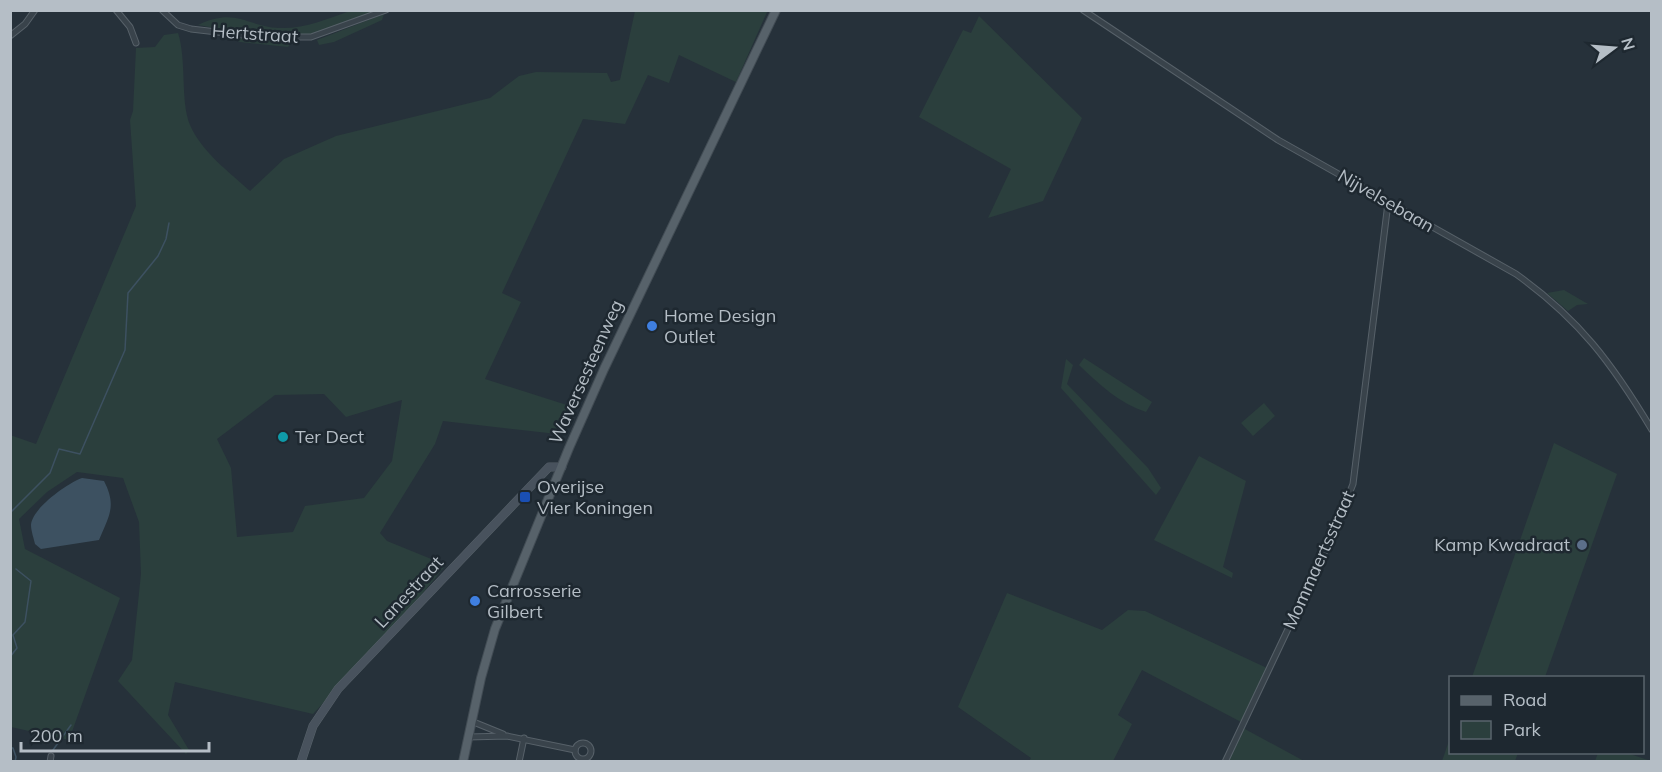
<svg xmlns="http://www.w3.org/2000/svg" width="1662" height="772" viewBox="0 0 1662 772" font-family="Mulish,sans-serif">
	<rect width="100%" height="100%" fill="#26313a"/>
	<g fill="#2b3f3d" fill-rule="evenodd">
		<path d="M765,10L767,12L736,82L679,55L669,83L648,75L625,124L583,119L502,293L521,302L485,379L570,406L557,434L443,421L435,444L380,533L387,541L446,565L403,617L313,714L175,682L168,715L189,750L186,754L118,681L132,660L141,574L139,522L123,478L77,472L47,492L19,519L25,549L120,598L69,740L11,727L10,435L36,444L136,206L130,120L133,111L136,48L155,47L164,35L178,33C187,61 180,100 190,125C201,151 229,172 250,191L284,159L336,136L490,98L519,76L536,72L607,73L611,82L620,80L635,11ZM324,394L346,417L402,400L392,461L364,498L305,506L293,532L237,537L231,468L217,439L275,395Z"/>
		<path d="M350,11H382L307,35L267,34L254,29L243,33L198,25C236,7 245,26 279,28C305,29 326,19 350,11Z"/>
		<path d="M384,14L382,20L334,42L319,45L317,40Z"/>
		<path d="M979,16L1082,118L1043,201L988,218L1011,169L919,117L963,30L971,33Z"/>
		<path d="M222,35L294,40L288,47L240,42Z"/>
		<path d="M1564,290L1588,304L1577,305L1568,311L1547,293Z"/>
		<path d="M1084,358L1152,402L1146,412C1119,403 1100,385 1079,365Z"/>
		<path d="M1066,359L1073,365L1067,384L1148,468L1161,488L1156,495L1061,388Z"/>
		<path d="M1264,403L1275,416L1253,436L1241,423Z"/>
		<path d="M1554,443L1617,474L1545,677H1472Z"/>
		<path d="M1199,456L1246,481L1223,567L1233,573L1232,578L1154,540Z"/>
		<path d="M1007,593L1102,630L1128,610L1145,611L1269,669L1243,723L1142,670L1118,715L1132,724L1113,761H1029L1031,758L958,707Z"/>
		<path d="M1243,728L1304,761L1227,762Z"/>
		<path d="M1450,738V752L1518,753L1515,761H1442Z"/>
		<path d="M1598,753L1630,754L1651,761H1595Z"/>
	</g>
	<path fill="#3d5161" d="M82,478L104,481C117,506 109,516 99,540L41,549L35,544C34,539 31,531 31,525C32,508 68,483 82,478Z"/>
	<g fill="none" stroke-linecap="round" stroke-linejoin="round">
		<g stroke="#3d5161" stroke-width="1.5">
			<path d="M10,513L50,473L59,449L80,454L125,350L128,293L158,256L166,239L169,223"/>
			<path d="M10,657L17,648L13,635L25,622L31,581L16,569"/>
			<path d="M10,748H13L16,757L15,762"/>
			<path d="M53,750L71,725"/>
		</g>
		<g stroke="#576169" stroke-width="7">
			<g id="street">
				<path d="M116,10L130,27L136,43"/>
				<path d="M162,10L178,25L191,29L261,37H311L386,10"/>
				<path d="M1083,10L1278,140L1516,274C1579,319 1612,363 1652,430"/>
				<path d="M10,36L25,24L35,10"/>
				<path d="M471,721L503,734"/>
				<path d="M468,737L507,736L575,750"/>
				<circle cx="583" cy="751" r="8"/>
				<path d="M50,762L51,756"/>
				<path d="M519,762L524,738"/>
				<path d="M1225,762L1333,534L1353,484L1388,203"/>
			</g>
		</g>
		<g stroke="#576169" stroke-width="9">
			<path id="secondary" d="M301,762L313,726L338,689L549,467H562"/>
		</g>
		<g stroke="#424c54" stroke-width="10">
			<path id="primary" d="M463,762L481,678L495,629L569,448L604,369L776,10"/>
		</g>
		<use href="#street" stroke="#39434b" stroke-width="5"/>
		<use href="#secondary" stroke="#48525d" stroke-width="8"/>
		<use href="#primary" stroke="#57626a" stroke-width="8"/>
	</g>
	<g fill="#3f7fe0" stroke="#1e2830" stroke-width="2">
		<circle cx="652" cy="326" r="6"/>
		<circle cx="475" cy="601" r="6"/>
	</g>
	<circle fill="#0f9aa8" stroke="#1e2830" stroke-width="2" cx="283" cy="437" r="6"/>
	<rect fill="#1a4fb4" stroke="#1e2830" stroke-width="2" x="519" y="491" width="12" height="12" rx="3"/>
	<circle fill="#5c6f8a" stroke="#1e2830" stroke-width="2" cx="1582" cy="545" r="6"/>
	<g text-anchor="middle" stroke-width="5" stroke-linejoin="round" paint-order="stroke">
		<g font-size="18" fill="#b5bec6" stroke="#1e2830">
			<text transform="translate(255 34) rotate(4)" y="6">Hertstraat</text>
			<text transform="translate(1386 201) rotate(30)" y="6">Nijvelsebaan</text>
			<text transform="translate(586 372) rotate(-66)" y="6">Waversesteenweg</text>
			<text transform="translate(1319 560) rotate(-66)" y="6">Mommaertsstraat</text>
			<text transform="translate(409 592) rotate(-47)" y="6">Lanestraat</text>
		</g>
		<g font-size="18" fill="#b5bec6" stroke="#1e2830" text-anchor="start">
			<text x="664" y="322">Home Design<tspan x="664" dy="21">Outlet</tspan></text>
			<text x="295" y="443">Ter Dect</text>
			<text x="537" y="493">Overijse<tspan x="537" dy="21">Vier Koningen</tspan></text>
			<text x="1570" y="551" text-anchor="end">Kamp Kwadraat</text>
			<text x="487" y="597">Carrosserie<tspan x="487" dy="21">Gilbert</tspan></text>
		</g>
	</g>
	<rect width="1662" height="772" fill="none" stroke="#b5bec6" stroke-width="24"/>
	<rect x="1449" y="676" width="195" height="78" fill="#1e2830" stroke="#5a646c" stroke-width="1.5"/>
	<rect x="1461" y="696" width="30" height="9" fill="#57626a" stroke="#5a646c" stroke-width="1.5"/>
	<text x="1503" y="706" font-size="18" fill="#b5bec6">Road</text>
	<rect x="1461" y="721" width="30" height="18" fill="#2b3f3d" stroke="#5a646c" stroke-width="1.5"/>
	<text x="1503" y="736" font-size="18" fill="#b5bec6">Park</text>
	<g transform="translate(1614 48) rotate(74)" stroke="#1e2830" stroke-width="4.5" paint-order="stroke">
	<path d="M0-4.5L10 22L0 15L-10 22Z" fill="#b5bec6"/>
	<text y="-9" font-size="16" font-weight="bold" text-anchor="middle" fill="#b5bec6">N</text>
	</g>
	<path d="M21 742v9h188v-9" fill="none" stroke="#b5bec6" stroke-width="3"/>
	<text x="30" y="742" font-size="18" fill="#b5bec6" stroke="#1e2830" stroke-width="4.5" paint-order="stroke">200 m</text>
</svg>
